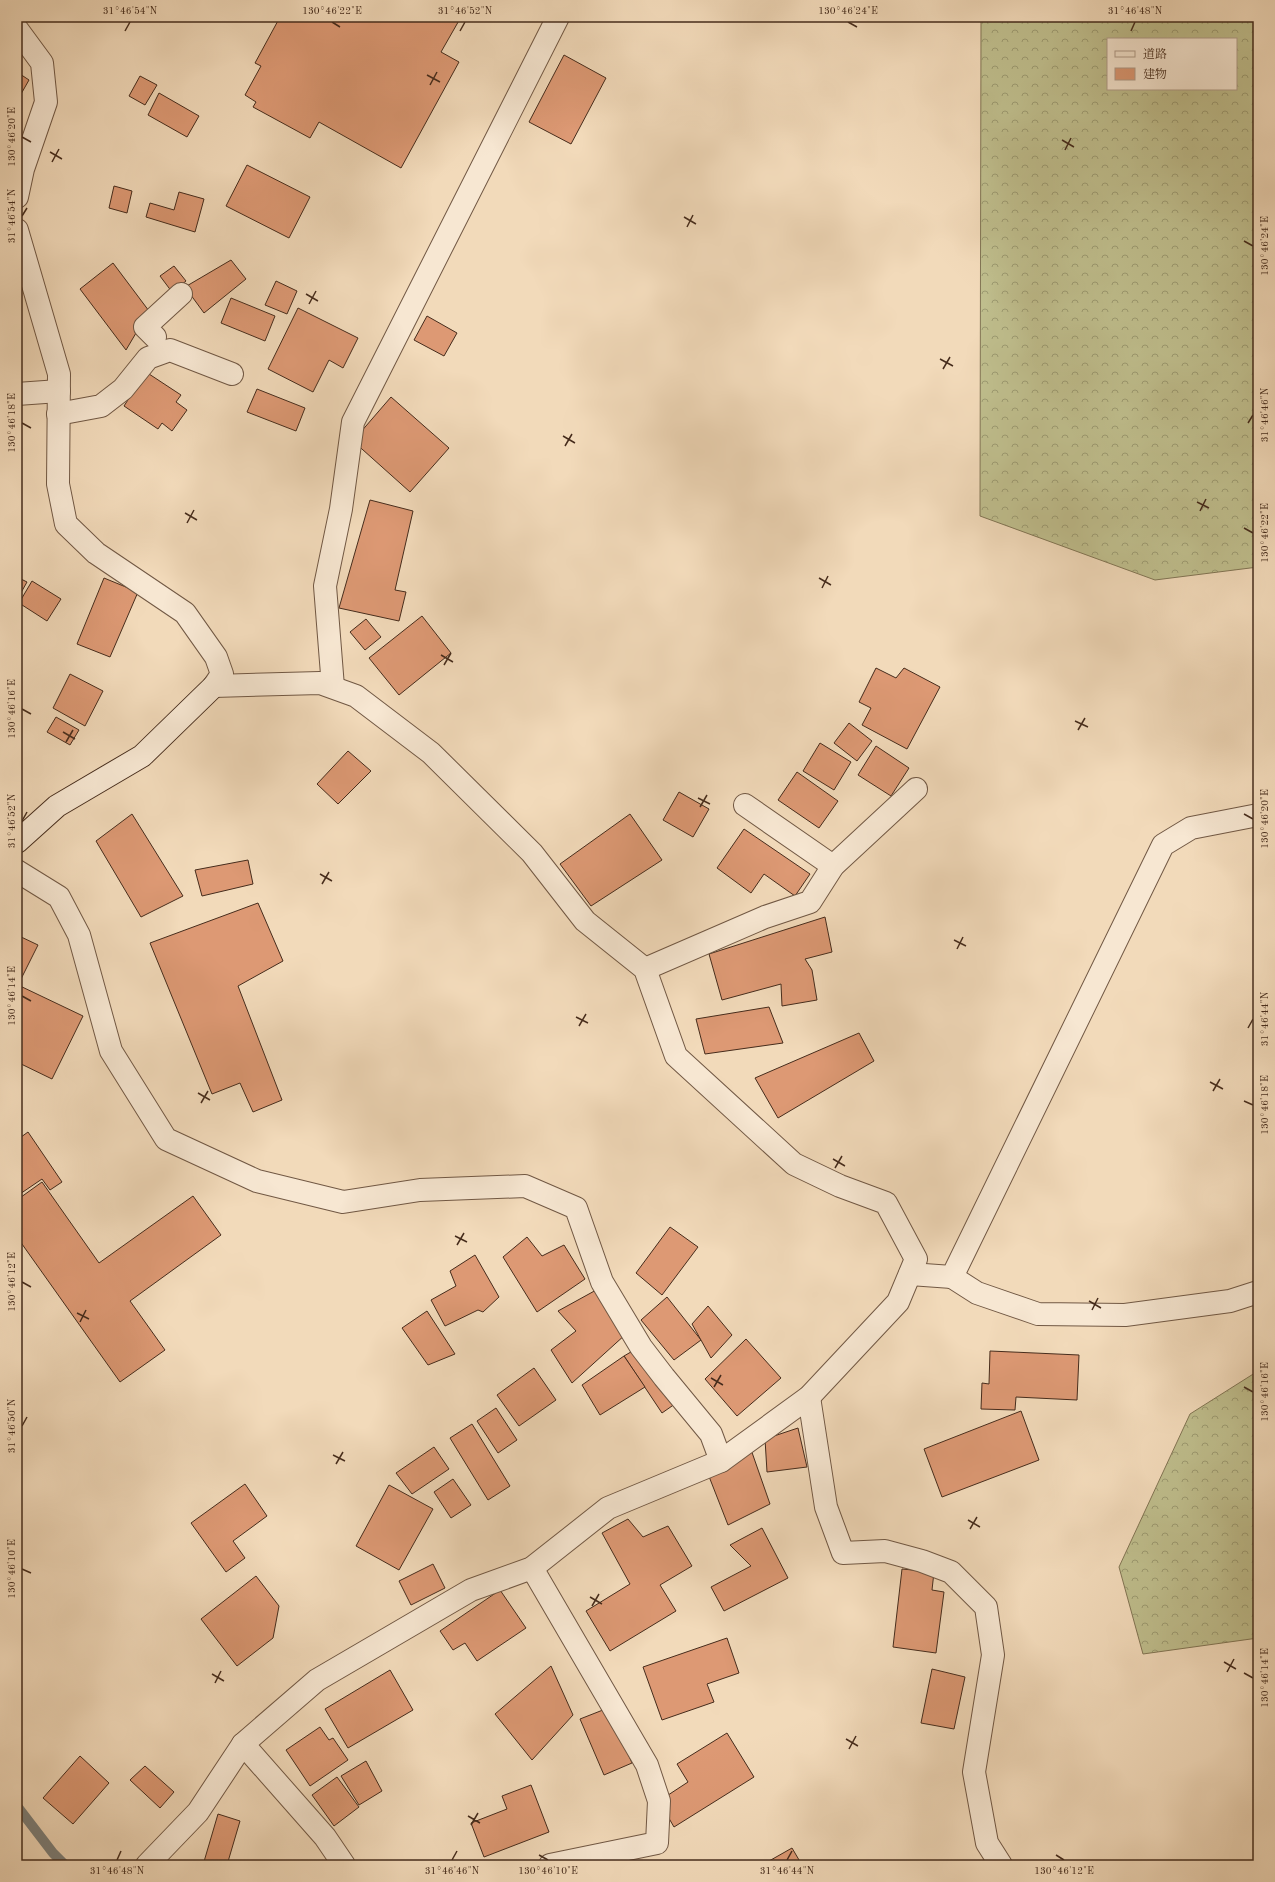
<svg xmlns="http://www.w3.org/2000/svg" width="1275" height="1882" viewBox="0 0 1275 1882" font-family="'Old Standard TT','Noto Serif JP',serif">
	<defs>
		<pattern id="forest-crowns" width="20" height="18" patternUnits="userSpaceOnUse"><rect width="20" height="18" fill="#bfbe8d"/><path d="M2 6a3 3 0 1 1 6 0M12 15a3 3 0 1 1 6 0" fill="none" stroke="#9d9b72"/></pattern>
	</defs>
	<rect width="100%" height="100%" fill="#f2daba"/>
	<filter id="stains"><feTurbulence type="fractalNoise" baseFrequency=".005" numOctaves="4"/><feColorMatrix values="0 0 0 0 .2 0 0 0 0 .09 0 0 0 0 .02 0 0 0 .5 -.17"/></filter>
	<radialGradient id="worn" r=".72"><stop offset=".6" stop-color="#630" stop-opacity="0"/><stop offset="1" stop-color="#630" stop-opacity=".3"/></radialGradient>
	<g fill="url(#forest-crowns)" stroke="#827554" fill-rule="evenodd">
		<path d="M979,17H1258V567L1155,580L980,516L981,19ZM1108,39H1236V89H1108Z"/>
		<path d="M1258,1371V1638L1143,1654L1119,1567L1190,1414Z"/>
	</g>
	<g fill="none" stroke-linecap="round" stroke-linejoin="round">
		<path stroke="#7c807b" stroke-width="10" d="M17,1806L53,1853L65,1865"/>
	</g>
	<g fill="#dd9974" stroke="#462c1c">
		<path d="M280,17H461L441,52L459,62L401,168L319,122L310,138L253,107L256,102L245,95L261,66L255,63Z"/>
		<path d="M564,55L606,78L571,144L529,122Z"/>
		<path d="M17,72L29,80L17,101Z"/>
		<path d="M140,76L157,85L145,105L129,96Z"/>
		<path d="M159,93L199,116L187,137L148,115Z"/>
		<path d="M247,165L310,197L289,238L226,206Z"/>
		<path d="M114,186L132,191L127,213L109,208Z"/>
		<path d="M179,192L204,199L195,232L146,217L150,203L174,210Z"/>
		<path d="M231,260L246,279L204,313L185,287Z"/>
		<path d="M113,263L149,311L126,350L80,289Z"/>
		<path d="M174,266L186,281L172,292L160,276Z"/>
		<path d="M276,281L297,291L287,314L265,305Z"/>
		<path d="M231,298L275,316L265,341L221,323Z"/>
		<path d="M298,308L358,338L343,368L329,360L313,392L268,369Z"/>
		<path d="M427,316L457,333L444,356L414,340Z"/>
		<path d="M146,372L181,395L176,402L187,410L172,431L162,423L158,429L124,406Z"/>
		<path d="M257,389L305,408L296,431L247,412Z"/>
		<path d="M391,397L449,448L410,492L353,441Z"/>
		<path d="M370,500L413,511L395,590L406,592L399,621L339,608Z"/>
		<path d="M17,577L27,582L18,598H17Z"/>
		<path d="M104,578L138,592L110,657L77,644Z"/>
		<path d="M32,581L61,599L47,621L19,603Z"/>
		<path d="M422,616L451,653L399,695L369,658Z"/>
		<path d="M366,619L381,637L365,650L350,632Z"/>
		<path d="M876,668L896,678L904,668L940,687L907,749L862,725L871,708L859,702Z"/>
		<path d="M70,674L103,691L85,726L53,708Z"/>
		<path d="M56,717L79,730L70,745L47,732Z"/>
		<path d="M849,723L872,741L857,761L834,743Z"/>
		<path d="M820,743L851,762L834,790L803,771Z"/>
		<path d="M876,746L909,768L891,796L858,775Z"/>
		<path d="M348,751L371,771L338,804L317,784Z"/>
		<path d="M797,772L838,801L819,828L778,800Z"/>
		<path d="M679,792L709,809L693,837L663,820Z"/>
		<path d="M132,814L183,896L141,917L96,841Z"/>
		<path d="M630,814L662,860L591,906L560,864Z"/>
		<path d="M744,829L810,874L795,896L764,874L751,893L717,868Z"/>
		<path d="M248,860L253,884L202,896L195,870Z"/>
		<path d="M258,903L283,961L238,986L282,1100L253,1112L240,1083L212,1094L150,943Z"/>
		<path d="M825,917L832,952L805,959L812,970L817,1000L782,1006L781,984L722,1000L709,954Z"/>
		<path d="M17,935L38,945L18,985L83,1016L52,1079L17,1062Z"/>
		<path d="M769,1007L783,1043L705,1054L696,1019Z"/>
		<path d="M859,1033L874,1061L778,1118L755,1078Z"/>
		<path d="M28,1132L62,1182L50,1190L42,1179L17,1196V1140Z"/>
		<path d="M42,1182L99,1263L193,1196L221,1235L130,1301L165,1350L120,1382L17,1237V1200Z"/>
		<path d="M670,1227L698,1247L662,1295L636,1273Z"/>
		<path d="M527,1237L542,1256L564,1245L585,1279L537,1312L503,1257Z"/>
		<path d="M475,1255L499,1297L483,1312L478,1310L445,1326L431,1300L456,1286L450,1271Z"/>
		<path d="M598,1289L626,1334L572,1383L551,1350L576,1331L558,1311Z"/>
		<path d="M667,1297L701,1340L674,1360L641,1320Z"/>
		<path d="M708,1306L732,1335L711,1358L692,1324Z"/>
		<path d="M427,1311L455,1354L428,1365L402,1328Z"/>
		<path d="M746,1339L781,1378L737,1416L705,1379Z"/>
		<path d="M636,1349L682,1399L662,1413L624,1356Z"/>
		<path d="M990,1351L1079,1355L1077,1400L1016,1397L1015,1410L981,1409L982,1383L989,1384Z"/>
		<path d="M624,1356L645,1387L600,1415L582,1385Z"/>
		<path d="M534,1368L556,1400L519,1426L497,1395Z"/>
		<path d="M496,1408L517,1440L498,1453L477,1421Z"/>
		<path d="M1021,1411L1039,1460L942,1497L924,1449Z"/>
		<path d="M472,1424L510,1486L488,1500L450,1438Z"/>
		<path d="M798,1428L807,1467L767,1472L765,1439Z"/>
		<path d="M748,1441L770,1504L728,1525L710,1479L708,1466Z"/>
		<path d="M434,1447L449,1469L412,1494L396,1473Z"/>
		<path d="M453,1479L471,1505L451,1518L434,1492Z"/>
		<path d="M245,1484L267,1516L233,1541L245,1558L226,1572L191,1523Z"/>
		<path d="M389,1485L433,1509L399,1570L356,1546Z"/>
		<path d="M628,1519L643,1537L668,1526L692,1566L660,1585L676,1611L610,1651L586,1611L630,1584L602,1533Z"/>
		<path d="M762,1528L788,1578L724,1611L711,1587L751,1566L730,1545Z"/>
		<path d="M433,1564L445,1588L411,1605L399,1581Z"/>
		<path d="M902,1569L934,1572L932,1590L944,1592L936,1653L893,1647Z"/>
		<path d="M256,1576L279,1606L273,1638L237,1666L201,1619Z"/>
		<path d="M500,1590L526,1628L477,1661L465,1643L453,1650L440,1631Z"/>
		<path d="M727,1638L739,1673L707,1684L714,1702L662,1720L643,1667Z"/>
		<path d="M551,1666L573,1715L532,1760L495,1714Z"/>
		<path d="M932,1669L965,1677L954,1729L921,1723Z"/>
		<path d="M390,1670L413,1710L348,1748L325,1709Z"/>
		<path d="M608,1708L632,1763L604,1775L580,1719Z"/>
		<path d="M320,1727L329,1740L333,1738L348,1760L310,1786L286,1750Z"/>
		<path d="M727,1733L754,1777L674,1827L659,1801L688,1782L677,1764Z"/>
		<path d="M80,1756L109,1783L73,1824L43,1798Z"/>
		<path d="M366,1761L382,1791L359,1805L341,1776Z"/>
		<path d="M145,1766L174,1792L160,1808L130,1780Z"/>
		<path d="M337,1777L359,1807L334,1826L312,1795Z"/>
		<path d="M531,1785L549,1832L484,1857L471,1823L507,1809L502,1796Z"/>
		<path d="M218,1814L240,1821L227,1865H203Z"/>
		<path d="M792,1848L802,1865H762Z"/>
	</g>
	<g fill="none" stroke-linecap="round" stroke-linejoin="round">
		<g stroke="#715844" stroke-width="24">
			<g id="street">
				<path d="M17,29L42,63L46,102L23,169L17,197"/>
				<path d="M17,230L59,374L58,484L66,524L96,553L185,613L216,657L222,674L214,686"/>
				<path d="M155,337L145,327L181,294"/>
				<path d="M17,394L59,391"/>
				<path d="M58,414L101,406L123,389L148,358L170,350L232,374"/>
				<path d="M333,687L325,586L341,509L353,422L558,17"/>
				<path d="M745,805L833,866"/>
				<path d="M17,871L59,897L79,935L111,1051L166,1139L257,1181L343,1202L420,1190L525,1186L576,1208L602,1282L641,1347L664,1377L711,1434L721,1461"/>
				<path d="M645,969L765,917L810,902L833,866L916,789"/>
				<path d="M910,1274L952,1277L1163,845L1191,828L1258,815"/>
				<path d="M952,1277L977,1293L1038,1314L1125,1315L1230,1301L1258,1292"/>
				<path d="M809,1397L826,1507L843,1553L885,1551L922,1561L951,1572L986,1607L993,1655L974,1772L987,1843L1001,1865"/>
				<path d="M532,1568L647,1765L659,1801L657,1843L550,1865"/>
				<path d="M243,1744L325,1837L344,1865"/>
				<path d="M147,1865L198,1812L243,1744L317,1680L471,1590L532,1568L608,1508L721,1461L809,1397L898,1302L916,1259L886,1203L840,1186L794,1164L676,1056L645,969L585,921L532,853L431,753L356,696L320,683L214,686"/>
			</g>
		</g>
		<g stroke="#462c1c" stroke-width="24">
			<path id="secondary" d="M17,842L57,806L142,756L214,686"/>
		</g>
		<use href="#street" stroke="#f7e7d2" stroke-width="22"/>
		<use href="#secondary" stroke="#f7e7d2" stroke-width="22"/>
	</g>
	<path fill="none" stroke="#462c1c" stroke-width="1.5" d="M332,22L340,27M848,22L857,27M125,31L130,22M460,31L465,22M1131,31L1135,22M427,75L440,82M430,85L437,72M22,137L31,142M1062,140L1074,147M1065,150L1071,138M50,152L62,159M52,162L59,149M22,216L27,208M684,217L696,224M687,227L693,215M1244,241L1253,246M306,294L318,301M309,304L316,291M940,359L953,366M943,369L950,357M22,423L31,428M1248,423L1253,415M563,436L575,443M565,446L572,434M1197,502L1209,508M1200,511L1206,499M185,513L197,520M187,523L194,510M1244,528L1253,533M819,578L831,585M822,588L828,576M441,655L453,662M444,665L451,653M22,709L31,714M1075,721L1088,727M1078,730L1085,718M63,732L75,739M66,742L73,730M698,798L710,804M700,807L707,795M1244,814L1253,819M22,821L27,812M320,874L332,881M322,884L329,872M954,940L966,946M957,949L963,937M22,996L31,1001M576,1017L588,1023M579,1026L586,1014M1248,1028L1253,1019M1210,1082L1223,1089M1213,1091L1220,1079M198,1093L210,1100M1244,1101L1253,1105M201,1103L208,1091M833,1159L845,1166M835,1168L842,1156M455,1236L467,1242M457,1245L464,1233M22,1282L31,1287M1089,1301L1101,1308M1092,1310L1098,1298M77,1313L89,1319M80,1322L86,1310M711,1378L723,1385M714,1387L721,1375M1244,1387L1253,1392M22,1426L27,1417M333,1455L345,1461M336,1464L343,1452M968,1520L980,1527M970,1529L977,1517M22,1569L31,1573M590,1597L602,1604M592,1606L599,1594M1224,1662L1236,1669M1227,1672L1234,1659M1244,1673L1253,1678M212,1674L224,1681M215,1683L221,1671M846,1739L858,1746M849,1749L856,1736M468,1816L480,1823M471,1825L478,1813M539,1855L548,1860M1056,1855L1064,1860M117,1860L121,1851M452,1860L457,1851M787,1860L792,1851"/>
	<rect width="1275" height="1882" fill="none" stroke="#f2daba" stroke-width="44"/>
	<rect x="1107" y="38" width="130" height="52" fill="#f7e7d2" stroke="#b09c89"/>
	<rect x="1115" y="51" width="20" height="6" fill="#f7e7d2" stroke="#b09c89"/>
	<text x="1143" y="58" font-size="12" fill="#462c1c">道路</text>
	<rect x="1115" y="68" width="20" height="12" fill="#dd9974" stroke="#b09c89"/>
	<text x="1143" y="78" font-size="12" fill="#462c1c">建物</text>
	<rect x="22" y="22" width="1231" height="1838" fill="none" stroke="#462c1c" stroke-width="1.5"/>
	<g font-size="10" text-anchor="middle" fill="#462c1c">
		<text x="130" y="14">31°46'54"N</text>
		<text x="332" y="14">130°46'22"E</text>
		<text x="465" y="14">31°46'52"N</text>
		<text x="848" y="14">130°46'24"E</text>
		<text x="1135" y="14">31°46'48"N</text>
		<text transform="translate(11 137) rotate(-90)" y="4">130°46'20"E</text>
		<text transform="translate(11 216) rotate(-90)" y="4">31°46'54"N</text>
		<text transform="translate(1264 246) rotate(-90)" y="4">130°46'24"E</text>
		<text transform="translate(1264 415) rotate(-90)" y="4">31°46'46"N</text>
		<text transform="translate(11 423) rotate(-90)" y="4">130°46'18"E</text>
		<text transform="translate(1264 533) rotate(-90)" y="4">130°46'22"E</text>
		<text transform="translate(11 709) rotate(-90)" y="4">130°46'16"E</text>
		<text transform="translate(1264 819) rotate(-90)" y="4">130°46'20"E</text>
		<text transform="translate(11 821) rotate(-90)" y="4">31°46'52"N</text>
		<text transform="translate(11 996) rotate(-90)" y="4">130°46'14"E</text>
		<text transform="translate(1264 1019) rotate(-90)" y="4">31°46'44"N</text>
		<text transform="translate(1264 1105) rotate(-90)" y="4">130°46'18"E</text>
		<text transform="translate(11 1282) rotate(-90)" y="4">130°46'12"E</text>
		<text transform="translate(1264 1392) rotate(-90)" y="4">130°46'16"E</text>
		<text transform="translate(11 1426) rotate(-90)" y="4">31°46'50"N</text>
		<text transform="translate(11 1569) rotate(-90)" y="4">130°46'10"E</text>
		<text transform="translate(1264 1678) rotate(-90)" y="4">130°46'14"E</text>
		<text x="117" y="1874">31°46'48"N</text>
		<text x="452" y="1874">31°46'46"N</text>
		<text x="548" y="1874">130°46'10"E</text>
		<text x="787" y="1874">31°46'44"N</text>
		<text x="1064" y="1874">130°46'12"E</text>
	</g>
	<rect width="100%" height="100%" filter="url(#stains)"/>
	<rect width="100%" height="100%" fill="url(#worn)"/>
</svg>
